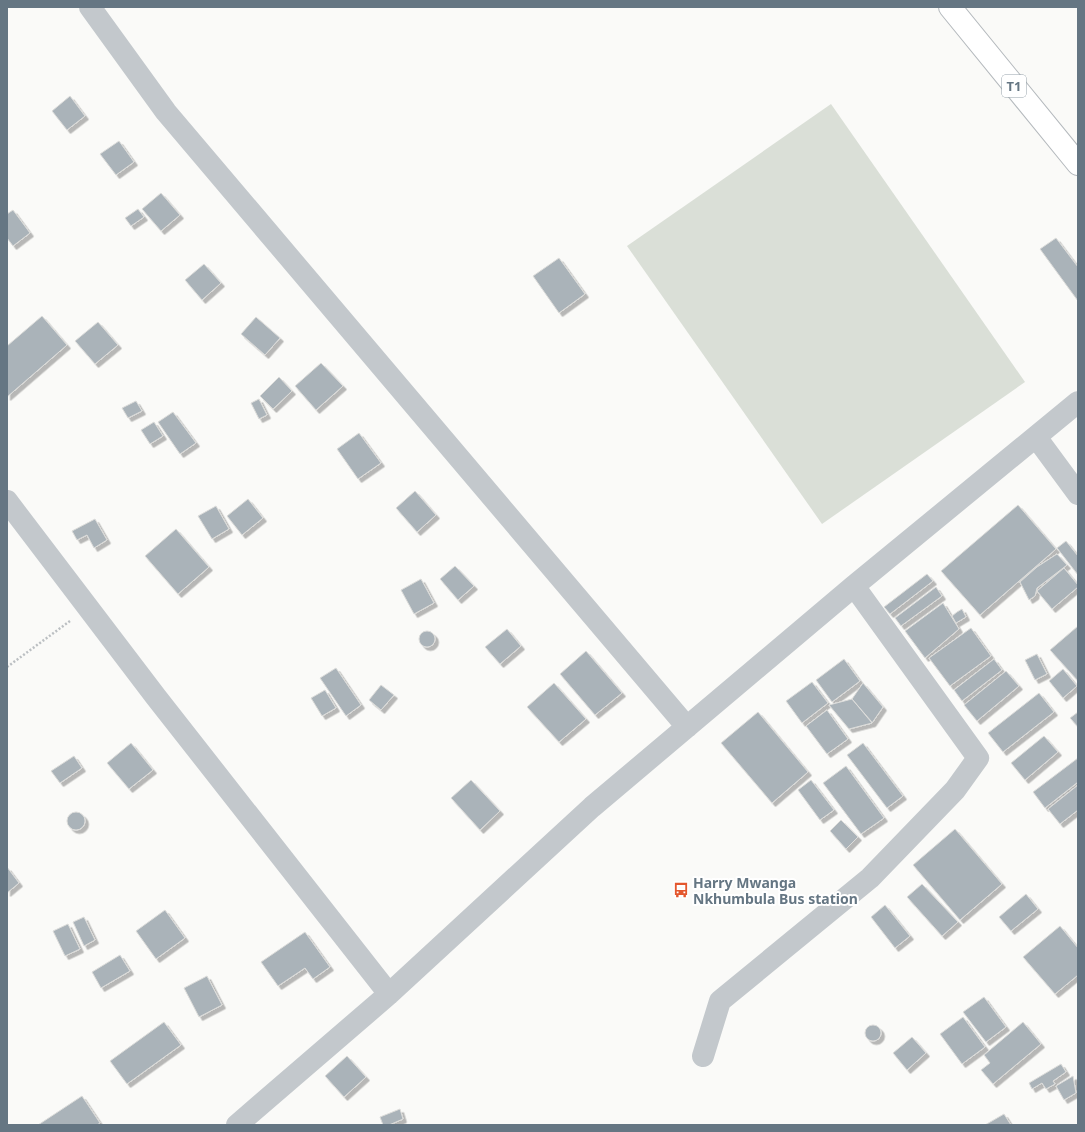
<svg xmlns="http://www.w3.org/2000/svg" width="1085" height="1132" font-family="'Noto Sans',sans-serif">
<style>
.green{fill:#dadfd7}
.building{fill:#aab3b9;stroke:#dcdcda;filter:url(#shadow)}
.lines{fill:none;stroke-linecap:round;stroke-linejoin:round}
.highway-casing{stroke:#b4b9bd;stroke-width:24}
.path{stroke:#bbbfc2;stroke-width:2.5;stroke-dasharray:2 2;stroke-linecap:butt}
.minor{stroke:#c3c8cc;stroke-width:22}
.highway{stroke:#fff;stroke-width:22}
.labels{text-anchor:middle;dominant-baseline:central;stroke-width:4;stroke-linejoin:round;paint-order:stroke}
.shield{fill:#fff;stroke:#939fa8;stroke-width:1}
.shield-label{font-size:13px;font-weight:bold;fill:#657683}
.poi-label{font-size:14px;font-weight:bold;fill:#657683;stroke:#fff;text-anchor:start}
</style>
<defs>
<filter id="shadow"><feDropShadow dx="3.5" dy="3.5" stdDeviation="0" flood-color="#0004"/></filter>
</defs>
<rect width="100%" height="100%" fill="#fafaf8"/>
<path class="green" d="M831,104L1025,382L822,524L627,246Z"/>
<path class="building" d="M70,96L85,116L67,130L52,111Z
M119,141L134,162L116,175L100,154Z
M161,193L180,215L161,231L142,209Z
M138,209L144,217L131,226L125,218Z
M13,210L30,233L13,246L7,238V214Z
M1056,238L1078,267V301L1040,249Z
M559,258L585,294L559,313L533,276Z
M204,264L221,283L202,300L185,280Z
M42,316L67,345L7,397V346Z
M256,317L280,338L265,355L241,334Z
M98,322L118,345L95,364L75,341Z
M321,363L343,386L316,410L295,386Z
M279,377L292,391L273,409L260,396Z
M259,399L267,415L259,419L251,403Z
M136,401L142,411L128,418L122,408Z
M173,412L196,443L180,454L158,422Z
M154,422L163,436L150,444L141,430Z
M359,433L381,463L358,479L337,449Z
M415,491L436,515L417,532L396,508Z
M248,499L263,518L242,535L227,516Z
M1018,505L1056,549L980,615L941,571Z
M216,506L229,529L212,539L198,516Z
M95,519L107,540L94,548L87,535L77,540L72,531Z
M176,529L209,567L178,594L145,556Z
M1066,541L1078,556V575L1057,548Z
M1057,554L1067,565L1037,588L1035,596L1029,600L1020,582L1037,567Z
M455,566L474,586L458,600L440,579Z
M1064,568L1078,585V587L1052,609L1037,591Z
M927,574L933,581L890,614L884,607Z
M421,579L434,603L414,614L401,590Z
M936,587L942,596L901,626L895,618Z
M943,603L959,629L925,658L905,631Z
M962,609L966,617L956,623L952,616L957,612Z
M1078,626V681L1050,650Z
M971,628L991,656L950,686L929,658Z
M507,629L521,646L500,664L485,647Z
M419 639a8 8 0 1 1 16 0a8 8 0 1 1-16 0Z
M586,651L622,693L595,715L560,674Z
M1037,654L1047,674L1035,680L1025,660Z
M844,659L860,681L832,702L816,680Z
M994,659L1002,670L962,701L954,690Z
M336,668L361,705L346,716L320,678Z
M1063,669L1077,686L1063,698L1049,681Z
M1006,671L1019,686L977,721L964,705Z
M812,682L828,703L802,723L786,701Z
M554,683L586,719L559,742L527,707Z
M863,683L883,707L872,723L852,699Z
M381,685L394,695L381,710L369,700Z
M325,690L336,708L322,716L311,698Z
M1039,693L1054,712L1003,752L988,733Z
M852,699L871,721L872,723L849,729L829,705Z
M827,710L848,739L827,754L806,726Z
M758,712L808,772L772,803L721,743Z
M1078,712V727L1070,718Z
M1044,736L1058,752L1025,780L1011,763Z
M131,743L153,770L129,789L107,763Z
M863,743L903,796L887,808L847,755Z
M74,756L82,768L60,783L51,771Z
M1078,758V782L1045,808L1033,792Z
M846,766L884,818L861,834L823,783Z
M471,780L500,811L480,830L451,798Z
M811,780L834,810L820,820L798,790Z
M1078,785V810L1060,824L1048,809Z
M67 821a9 9 0 1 1 18 0a9 9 0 1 1-18 0Z
M841,820L858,837L846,849L830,831Z
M955,829L1002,884L960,920L913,865Z
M7,867L19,883L7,893Z
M922,884L958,922L942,936L907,897Z
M1026,894L1038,909L1011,931L999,917Z
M885,905L910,936L895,948L871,917Z
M165,910L185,938L156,959L136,931Z
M84,917L95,940L84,946L73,922Z
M68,924L80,949L65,956L53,931Z
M1060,926L1078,948V975L1055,994L1023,957Z
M305,932L330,967L313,979L305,968L278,986L261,962Z
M120,955L130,971L101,988L92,972Z
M207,976L222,1005L199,1017L184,988Z
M984,997L1006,1027L986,1042L963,1012Z
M963,1017L985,1047L962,1064L940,1034Z
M164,1022L181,1045L127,1084L110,1061Z
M1023,1022L1041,1044L993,1084L981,1070L990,1063L984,1055Z
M865 1033a8 8 0 1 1 16 0a8 8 0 1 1-16 0Z
M912,1037L926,1053L907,1070L893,1053Z
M347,1056L366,1077L344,1097L325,1076Z
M1061,1064L1066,1072L1053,1081L1055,1084L1046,1089L1042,1083L1032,1089L1029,1083Z
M1073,1076L1076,1093L1064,1100L1056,1086Z
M82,1096L100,1123L97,1125H38Z
M400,1109L403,1119L389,1125H383L380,1117Z
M1004,1114L1011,1125H985Z"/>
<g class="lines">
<defs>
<path id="highway" d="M950,7L1078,164"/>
</defs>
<use href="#highway" class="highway-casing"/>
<path class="path" d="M7,667L70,621"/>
<path class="minor" d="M90,7L166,112L687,727
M1036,437L1078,494
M7,501L156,697L389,994
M703,1056L720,1001L870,878L955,790L978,758L854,586
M237,1125L389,994L592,807L854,586L1078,402"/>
<use href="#highway" class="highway"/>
</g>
<defs>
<symbol id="bus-bare" viewBox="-9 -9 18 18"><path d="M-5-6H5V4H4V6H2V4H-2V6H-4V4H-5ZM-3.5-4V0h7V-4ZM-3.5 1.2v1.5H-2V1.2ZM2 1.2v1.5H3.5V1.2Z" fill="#e4572e" stroke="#fff" stroke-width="2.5" paint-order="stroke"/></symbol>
</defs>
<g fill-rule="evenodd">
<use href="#bus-bare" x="670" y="879" width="22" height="22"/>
</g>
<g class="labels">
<rect class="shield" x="1002" y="75" width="24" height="22" rx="3"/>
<g class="shield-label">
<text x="1014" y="86">T1</text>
</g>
<g class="poi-label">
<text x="693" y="882">Harry Mwanga<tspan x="693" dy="16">Nkhumbula Bus station</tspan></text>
</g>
</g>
<rect width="1085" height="1132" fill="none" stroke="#657683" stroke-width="16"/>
</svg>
